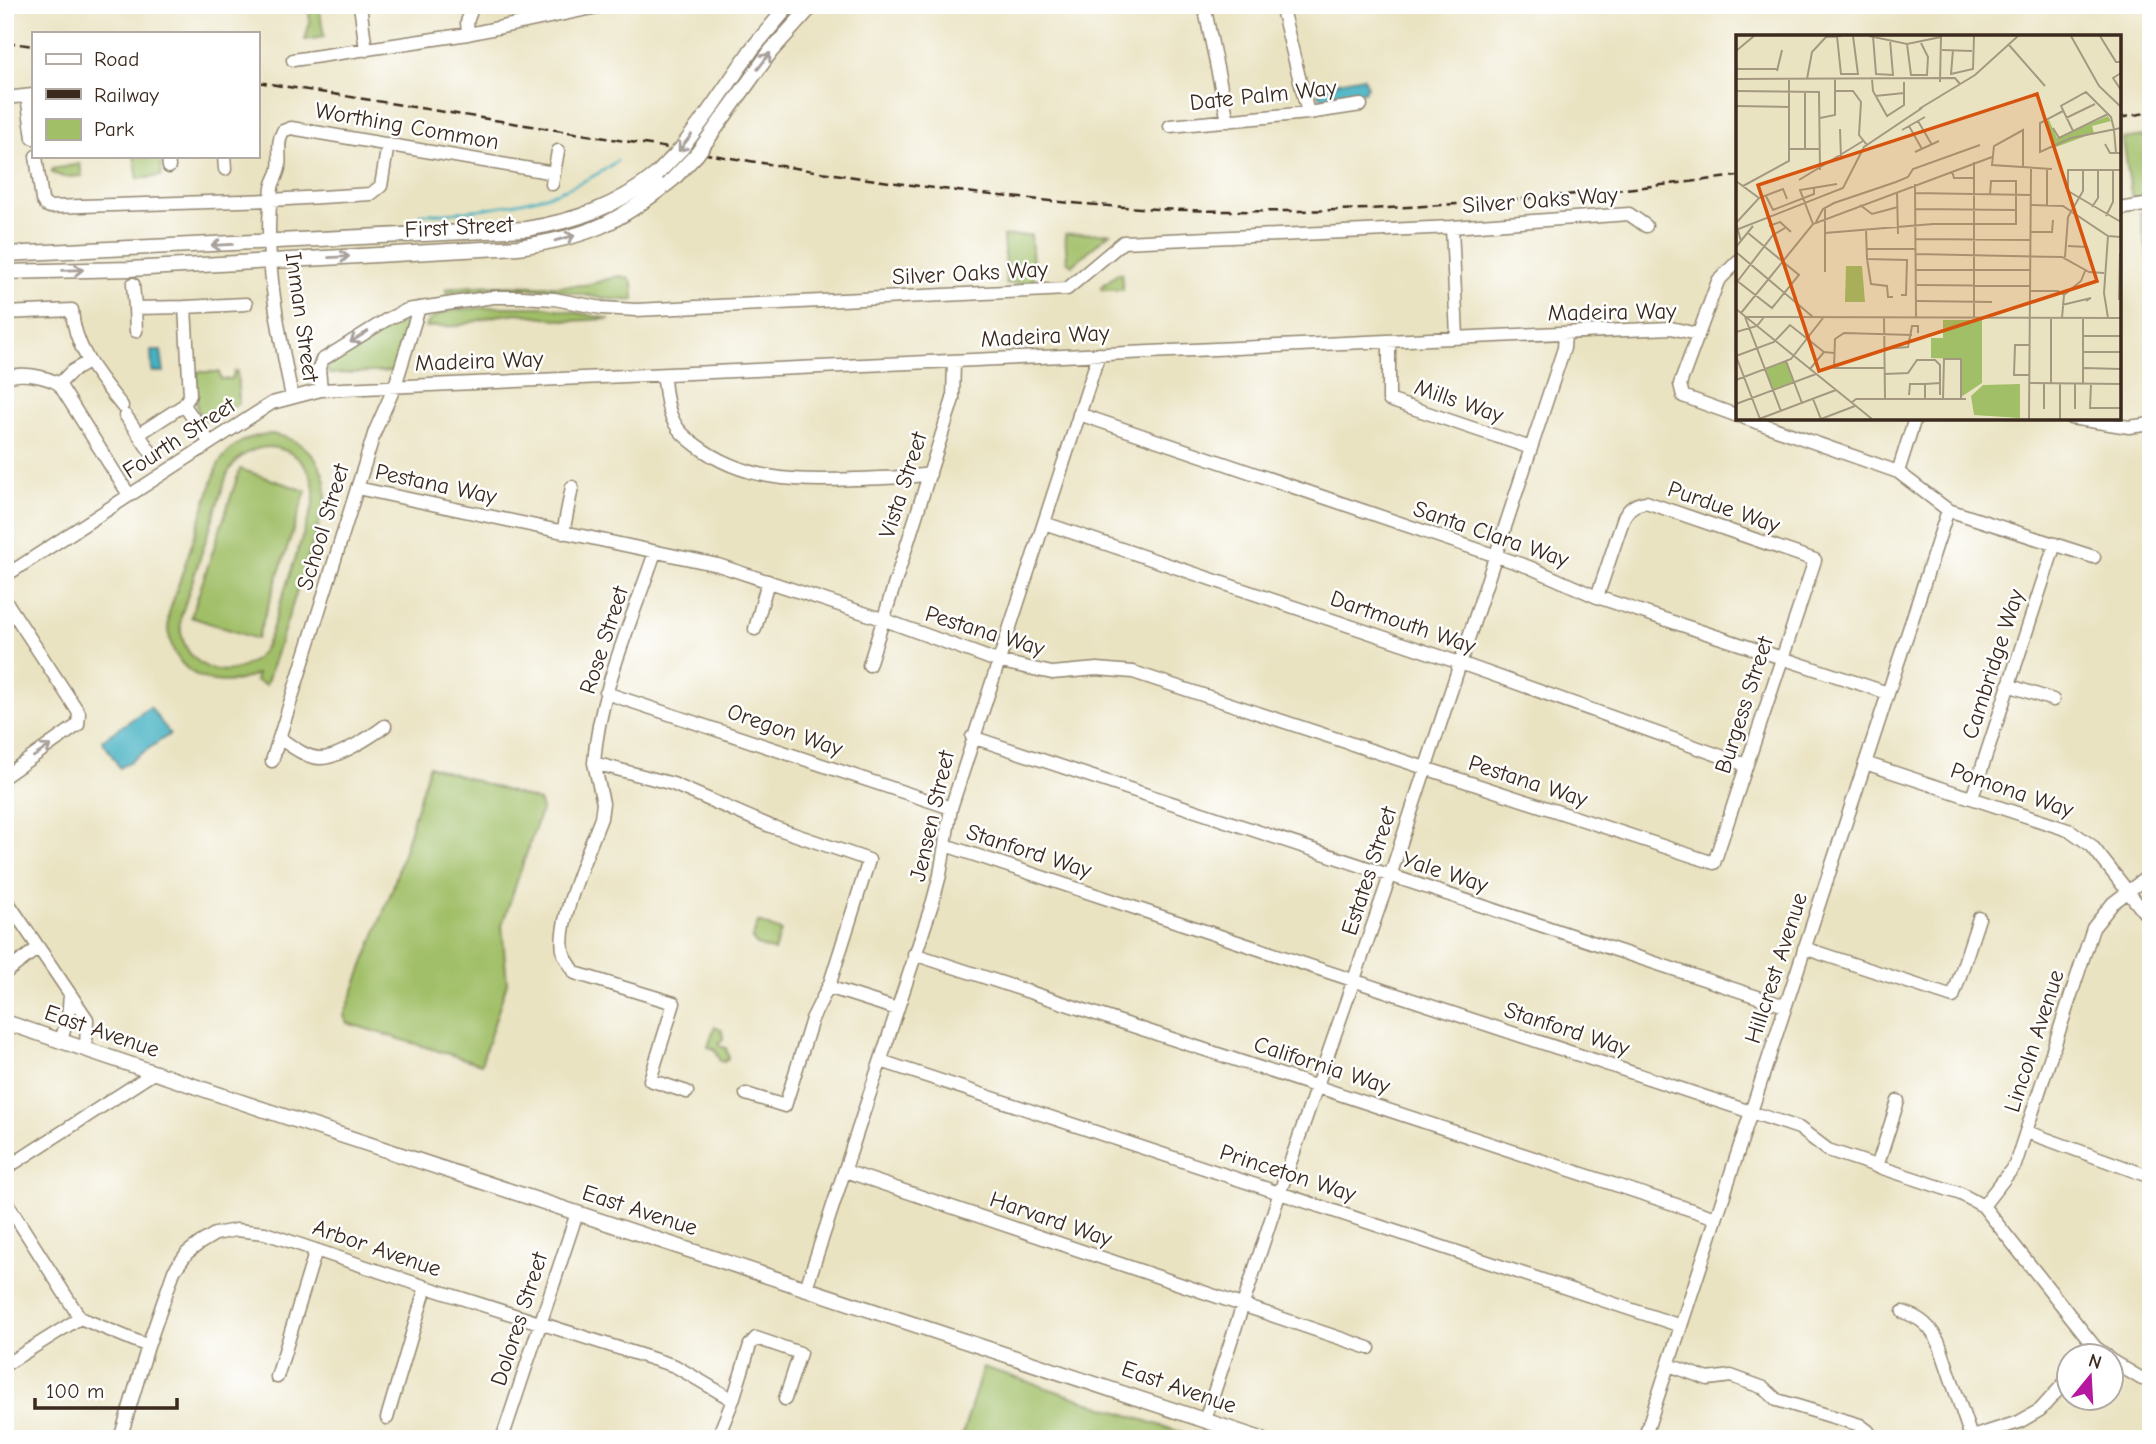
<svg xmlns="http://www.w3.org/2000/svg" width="2156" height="1444" font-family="'Comic Neue',sans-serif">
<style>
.green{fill:#a1bf67;stroke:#6e7442;stroke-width:2;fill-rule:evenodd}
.water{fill:#45b1c2;stroke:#406e70;stroke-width:2}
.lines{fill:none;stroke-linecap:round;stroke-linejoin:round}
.stream{stroke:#45b1c2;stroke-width:2.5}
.minor-casing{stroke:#928670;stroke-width:15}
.major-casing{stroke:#928670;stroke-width:17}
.minor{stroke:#fff;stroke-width:12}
.major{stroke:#fff;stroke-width:14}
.rail{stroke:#3b2a1e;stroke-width:2.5;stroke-dasharray:10 5;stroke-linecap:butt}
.major-bridge-casing{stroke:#928670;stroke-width:17;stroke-linecap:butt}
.major-bridge{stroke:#fff;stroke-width:14}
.oneway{stroke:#a79f9a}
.labels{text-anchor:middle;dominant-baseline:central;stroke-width:5;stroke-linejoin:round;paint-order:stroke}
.street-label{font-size:23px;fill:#3b2a1e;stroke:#fff}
.inset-road{fill:none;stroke:#a49980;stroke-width:2}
.view{fill:#d7540e;fill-opacity:0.15;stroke:#d7540e;stroke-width:3.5}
.inset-edge{fill:none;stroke:#3b2a1e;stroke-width:3.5}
</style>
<rect width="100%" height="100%" fill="#fff"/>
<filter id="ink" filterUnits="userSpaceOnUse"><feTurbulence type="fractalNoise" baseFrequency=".0143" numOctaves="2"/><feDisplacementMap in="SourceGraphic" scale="14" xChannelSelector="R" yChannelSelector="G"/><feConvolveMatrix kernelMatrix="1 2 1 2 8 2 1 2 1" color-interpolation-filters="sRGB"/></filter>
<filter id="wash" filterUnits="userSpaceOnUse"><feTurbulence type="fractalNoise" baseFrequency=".00686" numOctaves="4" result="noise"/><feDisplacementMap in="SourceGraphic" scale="28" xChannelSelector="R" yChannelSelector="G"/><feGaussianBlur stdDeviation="1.57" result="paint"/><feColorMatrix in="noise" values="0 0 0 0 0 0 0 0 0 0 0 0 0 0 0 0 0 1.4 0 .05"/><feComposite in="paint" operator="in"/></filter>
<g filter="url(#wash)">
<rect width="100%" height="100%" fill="#eae3c2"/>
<path class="green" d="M308,5H319L324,37L305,40L310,22Z
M2151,135V196L2132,199L2123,139Z
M134,156H160L162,176L138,179Z
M80,164L82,176L64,177L52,173V169Z
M2151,211V273L2140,213Z
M1110,233L1072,265L1067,261L1065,234Z
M1031,235L1034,282L1006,284L1003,236Z
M1118,273H1121L1123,290H1102L1101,287Z
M620,276L629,278L633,284L634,300C606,302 579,292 551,290C516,287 481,289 446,294V289C491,281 537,289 583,285C595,284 608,278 620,276Z
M493,307H546L610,319L569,321L518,313L495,316L457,326L425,327C436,306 471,310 493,307Z
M396,321L403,323L407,330L394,371L329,374L326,366L390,323Z
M237,371L239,403L212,420L209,417L204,421L197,409L196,375L197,372H219L221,379H232L234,372Z
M271,434C309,439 333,470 324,509L266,685L255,681L257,674C208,697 162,667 169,613L218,465C230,445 247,436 271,434ZM267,447C298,448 319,473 313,505C302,539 290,573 279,607C274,621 271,640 262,652C247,671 220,677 200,663C184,652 179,634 181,616L227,475C235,458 248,449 267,447Z
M240,469L306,491L257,639L191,617Z
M429,766L539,801L542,808L502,925L507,983L481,1064L347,1023L344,1016L393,887Z
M758,922L781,931L774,951L757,945L752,939Z
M715,1026L722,1030L723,1039L718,1043L720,1046L726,1048L729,1058L724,1062L720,1061L715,1049L708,1047Z
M983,1367L1201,1439H961Z"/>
<path class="water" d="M1363,77L1367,86L1364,92L1324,98L1319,96L1318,92C1328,82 1349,80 1363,77Z
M151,351H161L164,372H152Z
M150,707L170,734L120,768L102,740Z"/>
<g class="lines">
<path class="stream" d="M421,214C441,215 461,211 481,209C531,202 575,192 617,161"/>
</g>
</g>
<g filter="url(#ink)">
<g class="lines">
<defs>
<path id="minor" d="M360,5L366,50
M1204,5L1228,121
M1281,5L1308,113
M468,34L467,22L473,5
M293,60L468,34L607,5
M27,96L33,138
M5,98L33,95
M1170,126L1308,113L1361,105
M36,156L42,200L45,205L50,207L271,200L371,194L381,186L388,144
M168,156L169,167
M224,156L225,169
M552,184L558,151
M2119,209L2151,204
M1452,227L1457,337
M1738,261L1718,281L1680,384L1683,396L1738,416
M133,284L135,308
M185,307L246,304
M5,313L72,310C74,348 99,377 122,406
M136,331L135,308L185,307L190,395L184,405
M1389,341V400L1531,448
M663,375C666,391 666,408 674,422C679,432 687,438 696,445C743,481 799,482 855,479C880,478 905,478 930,474
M5,378C20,371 45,376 59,384
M59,384L129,495
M59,384L71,372L88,362
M321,390L319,368L322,360L386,320L407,310L493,297H522L554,299L602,308L636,310L1067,289L1123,242L1452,227L1629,214L1646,226
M292,397C279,332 262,254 272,188C273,181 278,175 279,168C281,155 276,143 283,131L291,128L554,173
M1079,414L1529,567L1597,597L1888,693
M126,416L152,454
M1745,418L1898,472L1948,510L2094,557
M2071,418L2129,427L2151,424
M139,434L184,405L210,443
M1898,472L1915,418
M357,488L718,565L882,619L997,661L1052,673L1097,669L1133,672L1714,863L1815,560L1646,502C1635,504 1630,507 1624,517L1597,597
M1044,523L1460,663L1746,765
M563,533L572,487
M655,552C632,621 599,691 594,763L673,784L770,826L869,860L830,983L812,1019L785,1106L746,1094
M5,576L272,403L321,390L1671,328L1697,334
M5,600L79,713L78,725L5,776
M755,629L768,581
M869,665L953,399L954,362
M2008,685L2053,700
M606,693L951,808
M972,737L1785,1006
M279,738C290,745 306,758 320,758C336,759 372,736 385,726
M272,761L375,431L395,386L419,308
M594,763L603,803L601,818C590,848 554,926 564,954C566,960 572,967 575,973L674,1003L650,1080L687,1092
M1865,763L2071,831L2092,846L2151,921
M1972,798L2055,544
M945,845L1799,1128L1828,1150L1961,1194L1983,1206L2095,1347L2107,1356
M5,898L87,1019L86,1048
M1804,948L1953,997L1979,918
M914,954L1716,1218
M5,973L38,948
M828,987L897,1009
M61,1040L68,1018L70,995
M881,1061L1681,1326
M2027,1132L2151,1177
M1877,1167L1898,1101
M5,1169L155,1072
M845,1171L1369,1348
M5,1200L80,1318L148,1346
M1983,1206L2015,1165L2093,928L2113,903L2151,874
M806,1288L933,901L940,875L951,808L1099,354
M1903,1312C1921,1318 1930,1326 1939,1343L1971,1437
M2110,1360L2142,1379L2151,1381
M5,1365L80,1318
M1669,1365L1708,1379L1731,1376L1764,1388L1777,1400L1860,1425L1868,1431L1873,1439
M277,1377L316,1250
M387,1418L426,1287
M1205,1420L1280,1192L1390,876L1564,348L1565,333
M120,1439L148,1346L174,1271L187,1253L200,1243L215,1234L236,1230L265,1233L426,1287L675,1366L733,1400
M502,1439L577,1213
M717,1439L733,1400L750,1345L756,1338L800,1353L785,1399
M1644,1439L1948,510
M1966,1439L2019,1422L2040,1410L2068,1379"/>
<path id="major" d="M710,110L752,49L789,5
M725,115L771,51L807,11L815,5
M5,254L526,229C576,221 618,206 657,174
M5,272L130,269L518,247C589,237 618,223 673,179
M5,1022L265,1110L1261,1439"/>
</defs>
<use href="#minor" class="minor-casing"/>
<use href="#major" class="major-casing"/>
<use href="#minor" class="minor"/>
<use href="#major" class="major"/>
<path class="rail" d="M5,42L33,46
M257,82C403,105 548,129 694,152C842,176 990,199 1140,208C1336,219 1542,200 1738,176
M2119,118L2151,112"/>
<defs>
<path id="major-bridge" d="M657,174L681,149L710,110
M673,179L697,154L725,115"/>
</defs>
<use href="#major-bridge" class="major-bridge-casing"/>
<use href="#major-bridge" class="major-bridge"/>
</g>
<defs><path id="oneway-shaft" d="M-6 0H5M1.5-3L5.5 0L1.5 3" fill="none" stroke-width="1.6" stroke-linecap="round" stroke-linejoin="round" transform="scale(1.75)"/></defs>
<g class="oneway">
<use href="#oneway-shaft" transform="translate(764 61) rotate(-53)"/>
<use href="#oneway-shaft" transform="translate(685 143) rotate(128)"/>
<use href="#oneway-shaft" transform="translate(565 238) rotate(-16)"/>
<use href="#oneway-shaft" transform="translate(222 245) rotate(177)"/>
<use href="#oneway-shaft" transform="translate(339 257) rotate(-3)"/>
<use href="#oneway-shaft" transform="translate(73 270) rotate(-2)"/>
<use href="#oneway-shaft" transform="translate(359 337) rotate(148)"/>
<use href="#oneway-shaft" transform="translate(42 751) rotate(-34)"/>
</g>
</g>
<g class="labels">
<g class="street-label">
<text transform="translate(1263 95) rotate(-6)">Date Palm Way</text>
<text transform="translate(407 126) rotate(10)">Worthing Common</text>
<text transform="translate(1540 200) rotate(-4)">Silver Oaks Way</text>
<text transform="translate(459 227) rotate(-3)">First Street</text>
<text transform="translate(970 273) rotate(-3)">Silver Oaks Way</text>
<text transform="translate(1612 312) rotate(-1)">Madeira Way</text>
<text transform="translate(302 317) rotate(82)">Inman Street</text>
<text transform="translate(1045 336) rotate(-3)">Madeira Way</text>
<text transform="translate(479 361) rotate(-2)">Madeira Way</text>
<text transform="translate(1459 401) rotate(19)">Mills Way</text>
<text transform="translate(179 438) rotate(-33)">Fourth Street</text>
<text transform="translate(436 484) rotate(12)">Pestana Way</text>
<text transform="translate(903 485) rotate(-72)">Vista Street</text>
<text transform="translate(1724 507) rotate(19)">Purdue Way</text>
<text transform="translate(323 527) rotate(-73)">School Street</text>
<text transform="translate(1491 534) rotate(19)">Santa Clara Way</text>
<text transform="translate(1403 622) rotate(19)">Dartmouth Way</text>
<text transform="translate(985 631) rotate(17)">Pestana Way</text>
<text transform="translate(604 640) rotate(-72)">Rose Street</text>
<text transform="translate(1993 664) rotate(-72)">Cambridge Way</text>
<text transform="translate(1744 705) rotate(-72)">Burgess Street</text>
<text transform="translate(785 730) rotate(19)">Oregon Way</text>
<text transform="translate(1528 781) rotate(18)">Pestana Way</text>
<text transform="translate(2012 790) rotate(19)">Pomona Way</text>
<text transform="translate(932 816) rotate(-77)">Jensen Street</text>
<text transform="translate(1029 851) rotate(18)">Stanford Way</text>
<text transform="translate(1369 871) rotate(-72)">Estates Street</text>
<text transform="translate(1445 872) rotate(18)">Yale Way</text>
<text transform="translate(1776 968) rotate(-72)">Hillcrest Avenue</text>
<text transform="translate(1567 1029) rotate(18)">Stanford Way</text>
<text transform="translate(102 1031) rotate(19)">East Avenue</text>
<text transform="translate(2034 1041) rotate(-72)">Lincoln Avenue</text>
<text transform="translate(1322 1065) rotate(18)">California Way</text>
<text transform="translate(1288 1173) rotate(18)">Princeton Way</text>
<text transform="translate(640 1210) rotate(18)">East Avenue</text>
<text transform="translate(1051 1219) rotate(19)">Harvard Way</text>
<text transform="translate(377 1248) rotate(19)">Arbor Avenue</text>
<text transform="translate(519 1319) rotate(-72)">Dolores Street</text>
<text transform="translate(1179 1387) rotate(19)">East Avenue</text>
</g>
</g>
<g transform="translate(1736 35)">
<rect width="385" height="385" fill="#eae3c2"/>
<path d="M372,81L375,86L356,91L358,98L320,112L308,88L313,85L321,103ZM110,231H126L129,267H109ZM207,285H246V348L225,362L226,324L195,323V303H207ZM50,326L58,347L37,355L29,334ZM284,349V383L238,380L235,361L247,350Z" fill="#a1bf67"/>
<path class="inset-road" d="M101,1L105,39H122L117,1M133,1L171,9L205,2M137,1L140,39L157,40L154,5M335,1L363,51L385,72M364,1L380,27H385M171,9L175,40H191L192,22L185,8M273,10L309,51M206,15L236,16M217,15L215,39L237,34L238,1M0,16L18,1M0,34H41M41,36L46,15M385,38L377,43L385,55M0,44L219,43L224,49M71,44L76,17L90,2L106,1M136,44L137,56L151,81L168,70V47M204,47L205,1M0,56L83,57L84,135M99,56H117L125,67L123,100L131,110M139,61L168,58M0,71L53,72M183,74L239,40L282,1M327,76L304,88V117L335,103L385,93M84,83L99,80V43M330,83L359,69M182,86L196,110M173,91L186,114M317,93L323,103L372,79M104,94L105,123M166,95L189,82M378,95L380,118M337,96L325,71L350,57L375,82L378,94M369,109L374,118H385M53,114H84M69,114V56M179,117L203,106M287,131V95L258,111L256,130L316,134M385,135H332V156L385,187M216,136L218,143H239M63,145L127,106M0,146L23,163M179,149L180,282M7,151L53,126V45M161,157L162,199M179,158L295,160M30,161L37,175L78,159V152M124,170L136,179L162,172M295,170L327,171L372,201L385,202M311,170V134M89,172V237M356,172L362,163V135M179,174L280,175M370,181L377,167V135M80,187L87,174L98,168L160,147L172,142L177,134L244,110M77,189L64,155L101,149M33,191L44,187L55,197M130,194L131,224L171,225L170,260H165M0,195L107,153L128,112L186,73M295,197H316L317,185M89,198L197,189H280V146H255L254,160M372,201L368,258L372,283M179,204L295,205M5,206L0,188L23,163L47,154L51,164M332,211L351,212L353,218M0,212L17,191M130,214H179M0,217L77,282M180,219L326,222L353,237L368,238M329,222L332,182L347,156V135M131,224L135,249L151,251L152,262H157M180,235H295M0,245L36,273L63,240L12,198M1,247L37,200L49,193M181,250L295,251M295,256H322L328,260M383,265L384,218M181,266L256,267M326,270L355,263L350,266M0,274L136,384M5,278L77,189L256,122M9,282L45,376M9,282L385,283M148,282L149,363M238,283V127M315,283V349M326,283L328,260L345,246L349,236M0,297L21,291L28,282M348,301H385M147,314L172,312L176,291H182V298M348,317H385M0,321L38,307L54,290L88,317L98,318M0,321L24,384M50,326L66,368M149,333H98L99,304L108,298L176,300M348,333L385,334M74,334L88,317M149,339L172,338L181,325H199L204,330V348M293,340H278L279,310H293M0,345L55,324L87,283M293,348L385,349M308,348V374M324,349V384M347,349V283M355,349L354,373H385M173,360L174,349H189M77,364L85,384L119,371M189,364V349L204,348V360M207,364L208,324H225V364M115,368L120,364H230M0,369L80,339M339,374V349M23,384L100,355M293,384L295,134"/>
<path class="view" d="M301,59L361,246L83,336L22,150Z"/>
<rect width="385" height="385" class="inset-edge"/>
</g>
<rect width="2156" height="1444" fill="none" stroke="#fff" stroke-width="28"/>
<rect x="32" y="32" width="228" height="126" fill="#ffffff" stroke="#b1aaa5" stroke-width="2"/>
<rect x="46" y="54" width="35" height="10" fill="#ffffff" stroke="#b1aaa5" stroke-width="2"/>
<text x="94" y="66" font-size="21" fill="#3b2a1e">Road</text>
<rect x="46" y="89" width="35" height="10" fill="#3b2a1e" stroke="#b1aaa5" stroke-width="2"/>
<text x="94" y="102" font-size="21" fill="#3b2a1e">Railway</text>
<rect x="46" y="119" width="35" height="21" fill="#a1bf67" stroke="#b1aaa5" stroke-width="2"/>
<text x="94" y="136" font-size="21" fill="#3b2a1e">Park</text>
<g transform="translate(2090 1377) rotate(18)"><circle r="33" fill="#ffffff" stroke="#b1aaa5" stroke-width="2"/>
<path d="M0-5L12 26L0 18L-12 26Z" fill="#b5179e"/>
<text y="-10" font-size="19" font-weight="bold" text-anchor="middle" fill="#3b2a1e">N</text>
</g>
<path d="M35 1398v10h142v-10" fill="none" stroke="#3b2a1e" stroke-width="3.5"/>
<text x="46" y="1398" font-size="21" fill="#3b2a1e" stroke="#ffffff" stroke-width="5" paint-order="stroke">100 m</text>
</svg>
